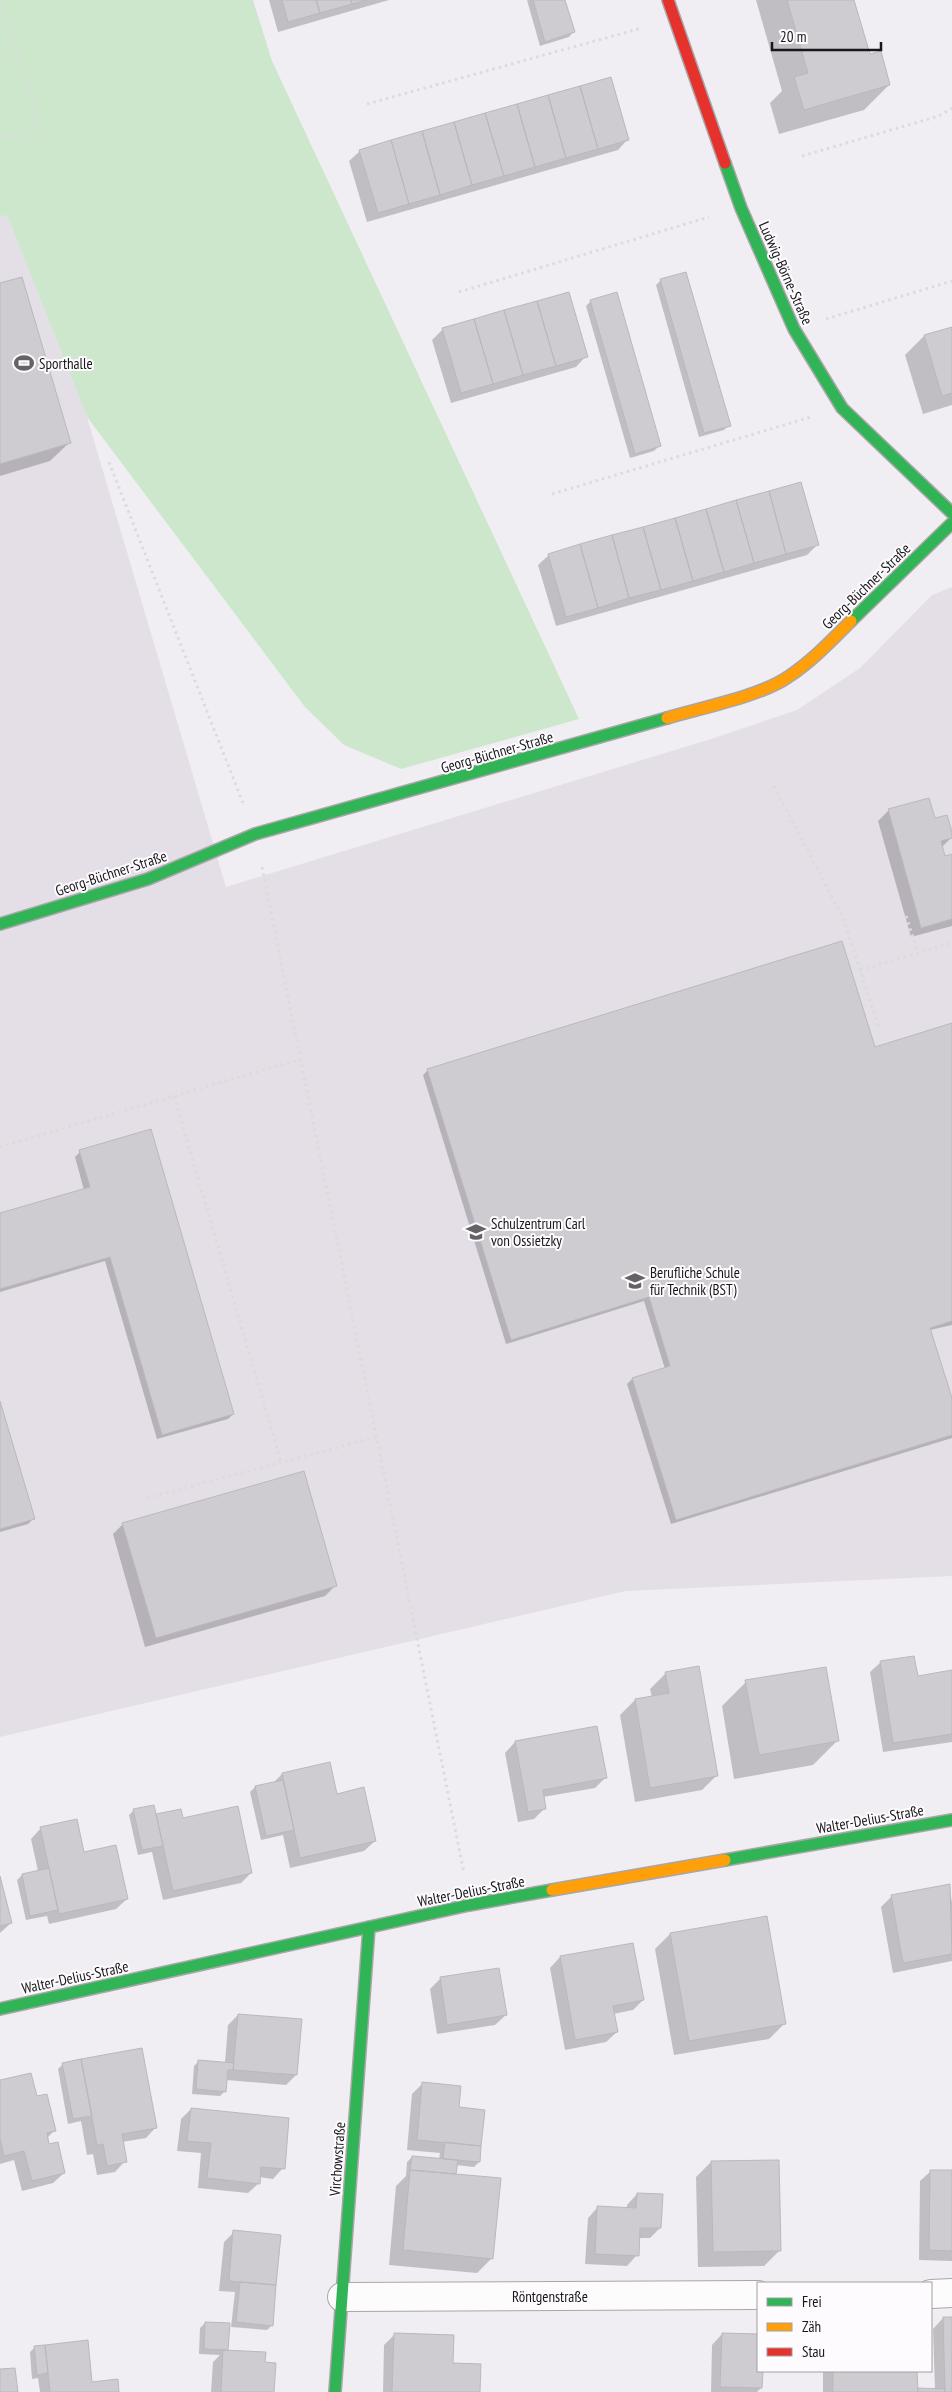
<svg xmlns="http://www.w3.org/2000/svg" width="952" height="2392" font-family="'PT Sans Narrow',sans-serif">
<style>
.built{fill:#e4dee7}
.green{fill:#cce7cb}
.shadow{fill:#0003;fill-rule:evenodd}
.building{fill:#ceccd0;stroke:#b9b8bb}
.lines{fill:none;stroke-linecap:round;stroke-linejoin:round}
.street-casing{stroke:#a8a6a9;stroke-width:30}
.fast-casing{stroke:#a8a6a9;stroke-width:14}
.slow-casing{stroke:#a8a6a9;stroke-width:14}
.jam-casing{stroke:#a8a6a9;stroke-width:14}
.path{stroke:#dcdbdc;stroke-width:3;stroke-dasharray:2.5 4;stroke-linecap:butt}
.street{stroke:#fdfcfd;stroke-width:28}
.fast{stroke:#30b455;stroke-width:11}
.slow{stroke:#ff9f0a;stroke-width:11}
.jam{stroke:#e5322d;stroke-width:11}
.labels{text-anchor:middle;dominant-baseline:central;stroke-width:4;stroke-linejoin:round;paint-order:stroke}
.street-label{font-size:15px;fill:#181719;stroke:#fdfbfe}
.poi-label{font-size:15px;fill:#181719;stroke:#fdfbfe;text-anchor:start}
</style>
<rect width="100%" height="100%" fill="#f1eef3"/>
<path class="built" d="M7,215L87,417L226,887L711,739L797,710L860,668L932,595L952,587V1576L626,1591L0,1737V217Z"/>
<path class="green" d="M0,0H253L272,61L579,719L401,769L344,745L305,707L87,417L7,215L0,217Z"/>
<path class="shadow" d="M269,0H389L278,32Z
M527,0H564L573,32L569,37L540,46Z
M756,0H853L869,56L889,85L864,110L779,134L770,103L782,91Z
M628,139L618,150L367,222L349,161L360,151Z
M661,280L729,425L724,430L699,437L656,285Z
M0,285L69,443L50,461L0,476Z
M591,301L659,446L654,451L630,458L586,306Z
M952,328V405L923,414L905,355L924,336Z
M443,329L586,356L576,367L451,403L432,340Z
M817,545L807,555L556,626L538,565L549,555Z
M889,810L934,820L952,837L942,847L944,857L952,855V926L911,937L878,821Z
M952,1025V1325L930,1330L952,1402V1438L671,1524L627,1384L632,1379L665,1369L644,1301L506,1344L423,1075L428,1070L874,1049Z
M80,1152L233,1414L228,1419L157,1439L105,1261L0,1292V1215L84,1190L75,1157Z
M0,1405L33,1519L28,1524L0,1532Z
M123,1524L335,1586L325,1596L145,1647L113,1534Z
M881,1662L917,1677L952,1672V1742L883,1752L870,1672Z
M665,1674L717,1775L702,1790L635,1802L620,1715L635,1700L652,1697L650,1689Z
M746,1682L837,1741L813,1765L734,1779L722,1706Z
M596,1728L605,1778L595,1788L543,1797L545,1808L534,1819L518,1822L505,1753L515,1742Z
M329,1764L336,1795L375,1841L364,1851L290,1868L283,1835L261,1840L250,1792L255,1787L273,1783L282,1774Z
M134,1810L156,1817L182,1819L251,1873L241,1883L163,1900L152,1852L138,1855L129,1815ZM157,1821H159L162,1837H160Z
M41,1828L83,1854L127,1899L116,1909L49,1924L47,1916L26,1920L17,1880L22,1875L38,1871L31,1839Z
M0,1881L11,1923L0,1933Z
M949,1886L952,1902V1961L893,1973L881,1907L892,1896Z
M670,1934L784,2024L769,2039L674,2055L655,1949Z
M560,1957L643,2000L633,2010L613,2014L617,2032L606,2042L565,2050L550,1968Z
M441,1978L506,2015L495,2025L437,2034L430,1989Z
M238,2015L296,2075L286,2085L226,2080L225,2091L220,2096L192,2094L194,2066L199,2061L225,2063L228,2025Z
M63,2064L156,2127L146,2138L122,2142L125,2161L115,2172L97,2175L93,2154L87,2155L81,2121L68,2124L58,2069Z
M0,2082L36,2098L55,2130L47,2138L48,2146L64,2173L53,2183L22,2191L14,2160L0,2164Z
M423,2083L457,2108L479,2162L474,2167L456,2165L454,2175L492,2258L477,2273L389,2265L396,2186L406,2176L407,2162L412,2157L439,2160L440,2153L407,2150L412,2094Z
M191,2109L283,2168L273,2179L259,2177V2183L248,2193L198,2188L201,2153L177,2151L181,2119Z
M711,2162L779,2251L764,2266L698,2267L696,2177Z
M931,2171H952V2261L919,2260L920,2181Z
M637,2194L660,2228L650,2238H638L637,2255L627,2266L585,2264L588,2218L598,2207L627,2209V2205Z
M234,2232L280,2236L272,2325L267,2330L231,2327L235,2292L219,2291L224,2242Z
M943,2318H952V2392H823V2371H916V2392L918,2389L935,2390L933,2329Z
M205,2323L227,2350L225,2351L263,2363L273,2392H211L213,2362L220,2355L199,2354L200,2328Z
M722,2334L758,2335V2371H761V2388L757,2392H711L712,2345Z
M394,2335L451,2364L479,2392H383L384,2345Z
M35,2347L91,2383L118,2392H40L38,2378L32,2379L30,2352Z"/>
<path class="building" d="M282,0H316L320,13L288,22Z
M316,0H351L352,4L320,13Z
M351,0H367L352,4Z
M533,0H565L575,32L545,42Z
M787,0H854L870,54L881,51L890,85L804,110L794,77L808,73Z
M611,77L629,140L598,149L580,86Z
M580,86L598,149L566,158L548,95Z
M548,95L566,158L535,167L517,104Z
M517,104L535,167L504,176L485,113Z
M485,113L504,176L472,185L454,122Z
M454,122L472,185L440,195L422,131Z
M422,131L440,195L409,204L391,140Z
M391,140L409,204L378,213L359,150Z
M686,272L731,426L704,433L660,279Z
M22,277L71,443L0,464V283Z
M569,292L588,357L556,366L537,301Z
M617,292L661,446L635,454L590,300Z
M537,301L556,366L523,375L504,310Z
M504,310L523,375L493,384L474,319Z
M474,319L493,384L461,393L442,328Z
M952,327V393L942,396L924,335Z
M801,482L819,545L786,554L769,491Z
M769,491L786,554L754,563L736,500Z
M736,500L754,563L724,572L706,509Z
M706,509L724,572L693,581L675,518Z
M675,518L693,581L661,590L643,527Z
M643,527L661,590L629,598L612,535Z
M612,535L629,598L598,608L580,544Z
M580,544L598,608L566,617L548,554Z
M929,798L935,818L947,815L952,832V838L941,841L945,856L952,854V919L921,928L888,809Z
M842,941L875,1047L952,1023V1321L930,1328L952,1398V1435L676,1520L632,1378L670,1366L649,1297L511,1340L427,1069Z
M151,1129L234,1414L162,1435L110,1257L0,1289V1213L90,1187L79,1150Z
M0,1401L35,1519L0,1529Z
M304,1471L337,1586L156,1638L122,1523Z
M914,1656L918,1676L952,1670V1734L893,1743L880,1661Z
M699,1666L718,1776L650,1788L635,1699L669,1693L665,1672Z
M826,1667L839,1741L759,1755L745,1680Z
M597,1726L607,1778L543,1790L546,1809L528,1812L515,1741Z
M330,1762L337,1794L364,1787L376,1841L300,1858L282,1773Z
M283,1780L294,1830L266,1836L255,1786Z
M154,1805L163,1846L142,1850L133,1809Z
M238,1806L252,1873L173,1891L156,1814L181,1809L183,1818Z
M77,1819L84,1852L116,1845L128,1899L59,1914L40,1827Z
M49,1868L58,1910L30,1916L22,1874Z
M0,1876L12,1923L0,1926Z
M950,1884L952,1954L903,1963L891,1895Z
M767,1916L786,2024L689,2041L670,1933Z
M633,1943L644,2000L613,2006L618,2032L575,2040L560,1956Z
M499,1968L507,2015L447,2025L440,1977Z
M238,2014L302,2019L297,2075L233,2070Z
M142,2048L157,2128L122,2134L127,2162L107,2166L103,2144L97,2145L81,2059Z
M81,2059L92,2116L73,2119L62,2063Z
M198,2060L234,2063L233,2070H228L226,2092L196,2089Z
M31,2073L37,2096L47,2094L56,2131L47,2133L49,2144L58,2142L65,2173L32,2181L24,2151L4,2156L0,2138V2080Z
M422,2082L461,2086L459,2107L485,2110L481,2146L417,2140Z
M191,2108L289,2118L285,2169L261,2167L260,2184L207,2178L211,2143L187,2141Z
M445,2142L481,2146L480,2162L443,2159Z
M412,2156L458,2160L456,2174L410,2170Z
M779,2160L781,2251L713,2252L711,2161Z
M410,2170L501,2178L493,2259L403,2250Z
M930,2170H952V2251L929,2250Z
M637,2193L663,2194L661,2228H640L639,2256L595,2254L597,2206L636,2208Z
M233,2230L281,2235L276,2285L229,2281Z
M240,2282L276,2285L273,2326L236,2322Z
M943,2317H952V2392H945Z
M205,2322L230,2323L228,2350L204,2349Z
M394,2333L454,2335L453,2363L481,2364L480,2392H392Z
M722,2333L758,2334V2371H763L762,2388L720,2387Z
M88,2340L92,2382L118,2379L119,2392H50L45,2345Z
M45,2345L48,2373L37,2375L34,2346Z
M223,2350L266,2352L265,2362L276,2363L274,2392H221Z
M15,2368L18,2392H0V2369Z
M833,2371H917L918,2392H833Z
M918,2388L945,2389V2392H918Z"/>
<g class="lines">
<defs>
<path id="street" d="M931,2294L952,2293
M342,2297L758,2295"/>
<path id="fast" d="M725,163L741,208L794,329L842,408L952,513
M851,621L952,523
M0,924L148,879L255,834L667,718
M725,1860L952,1820
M0,2009L469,1905L552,1890
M335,2392L369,1927"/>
<path id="slow" d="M667,718C700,708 761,696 788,677C811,662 831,641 851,621
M552,1890L725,1860"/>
<path id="jam" d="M668,0L725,163"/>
</defs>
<use href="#street" class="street-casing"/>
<use href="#fast" class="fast-casing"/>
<use href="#slow" class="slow-casing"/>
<use href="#jam" class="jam-casing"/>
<path class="path" d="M0,6L38,120L33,132L0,137
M367,104L642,28
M802,156L939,116L952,108
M459,292L709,217
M826,319L952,281
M109,462L243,803
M552,494L811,417
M774,786L844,920L879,1029
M262,867L464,1873
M906,916L918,953
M860,970L952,943
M174,1096L281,1462
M0,1147L301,1059
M147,1498L377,1437"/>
<use href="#street" class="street"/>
<use href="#fast" class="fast"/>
<use href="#slow" class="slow"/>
<use href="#jam" class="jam"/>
</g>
<defs>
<symbol id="stadium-bare" viewBox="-9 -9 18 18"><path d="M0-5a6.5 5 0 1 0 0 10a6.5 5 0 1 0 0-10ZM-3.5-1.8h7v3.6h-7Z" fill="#646265" stroke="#fdfbfe" stroke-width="2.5" paint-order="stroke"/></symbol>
<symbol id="school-bare" viewBox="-9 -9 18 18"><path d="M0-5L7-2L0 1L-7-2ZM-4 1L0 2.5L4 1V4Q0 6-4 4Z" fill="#646265" stroke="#fdfbfe" stroke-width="2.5" paint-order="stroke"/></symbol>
</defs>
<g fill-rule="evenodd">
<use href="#stadium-bare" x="10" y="349" width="28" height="28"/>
<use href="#school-bare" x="462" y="1218" width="28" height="28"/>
<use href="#school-bare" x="621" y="1267" width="28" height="28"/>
</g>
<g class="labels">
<g class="street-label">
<text transform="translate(786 273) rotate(66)">Ludwig-Börne-Straße</text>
<text transform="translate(866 586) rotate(-44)">Georg-Büchner-Straße</text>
<text transform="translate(497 752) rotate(-16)">Georg-Büchner-Straße</text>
<text transform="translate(111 873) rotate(-18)">Georg-Büchner-Straße</text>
<text transform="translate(870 1819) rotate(-10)">Walter-Delius-Straße</text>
<text transform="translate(471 1891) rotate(-11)">Walter-Delius-Straße</text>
<text transform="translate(75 1977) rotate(-12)">Walter-Delius-Straße</text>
<text transform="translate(337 2159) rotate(-86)">Virchowstraße</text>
<text x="550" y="2296">Röntgenstraße</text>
</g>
<g class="poi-label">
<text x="39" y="363">Sporthalle</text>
<text x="491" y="1223">Schulzentrum Carl<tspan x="491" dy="17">von Ossietzky</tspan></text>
<text x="650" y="1272">Berufliche Schule<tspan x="650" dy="17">für Technik (BST)</tspan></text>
</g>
</g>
<rect x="757" y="2282" width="175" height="90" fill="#fdfbfe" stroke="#a1a0a2"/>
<rect x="767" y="2298" width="25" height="8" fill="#30b455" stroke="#a1a0a2"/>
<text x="802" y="2307" font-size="15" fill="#181719">Frei</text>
<rect x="767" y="2323" width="25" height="8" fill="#ff9f0a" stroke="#a1a0a2"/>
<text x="802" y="2332" font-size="15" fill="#181719">Zäh</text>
<rect x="767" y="2348" width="25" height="8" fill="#e5322d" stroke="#a1a0a2"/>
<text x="802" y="2357" font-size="15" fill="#181719">Stau</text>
<path d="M772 42v8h109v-8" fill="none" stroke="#181719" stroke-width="2.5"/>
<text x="780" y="42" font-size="15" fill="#181719" stroke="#fdfbfe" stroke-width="4" paint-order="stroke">20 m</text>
</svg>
